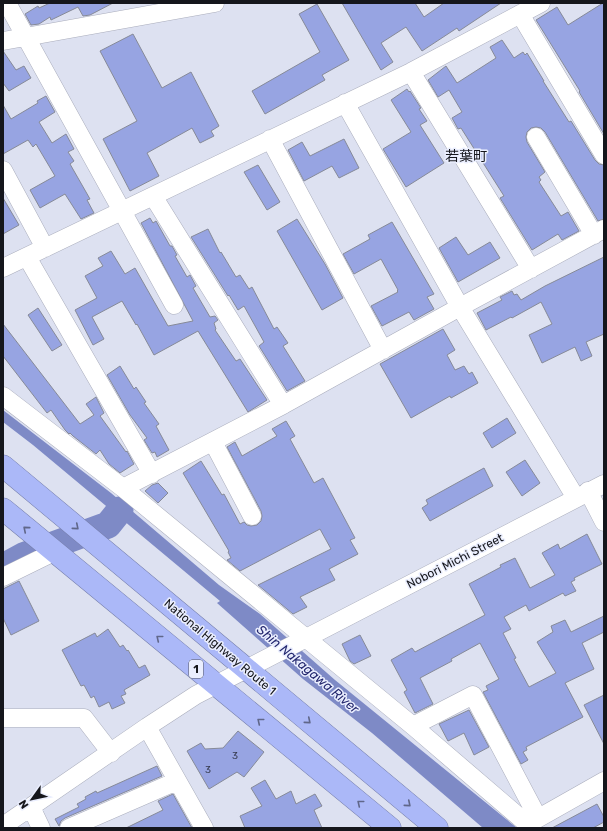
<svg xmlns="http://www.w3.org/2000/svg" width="607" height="831" font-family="Rubik,'Noto Sans JP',sans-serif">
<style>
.water{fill:#7e8ac6}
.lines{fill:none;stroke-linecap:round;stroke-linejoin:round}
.river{stroke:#7e8ac6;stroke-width:27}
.building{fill:#97a4e2;stroke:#868a98}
.minor-casing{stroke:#aaadbc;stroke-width:19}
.highway-casing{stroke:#767fab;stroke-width:23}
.minor{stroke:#fff;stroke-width:18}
.highway{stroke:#abb8f8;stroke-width:22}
.oneway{stroke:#60678a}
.labels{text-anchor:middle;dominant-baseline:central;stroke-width:3;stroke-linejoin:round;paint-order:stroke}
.number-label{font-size:10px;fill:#363a4e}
.shield{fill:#eaeefe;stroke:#555760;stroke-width:1}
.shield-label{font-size:11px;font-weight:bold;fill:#15161c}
.street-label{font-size:12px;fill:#15161c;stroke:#eaeefe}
.water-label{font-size:13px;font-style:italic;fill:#23276e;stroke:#eaeefe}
.quarter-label{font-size:14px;fill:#15161c;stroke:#eaeefe}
</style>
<rect width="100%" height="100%" fill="#dde1f1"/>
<path class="water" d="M3,410L111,493L219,585L260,614L335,680L517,828H483L372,733L303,679L217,603L220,601L33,445L3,422Z"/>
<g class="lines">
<path class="river" d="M3,567L23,556L108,525L120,510"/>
</g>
<path class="building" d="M50,3H113L90,15L83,16L78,7L51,20L50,17L39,24L31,25L25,14L38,6L39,8Z
M342,3H415L424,17L444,3H501L459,31L457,28L422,51L406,27L381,43L393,62L381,70Z
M603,3H604V134L579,92L580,91L536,20L557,7L568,25Z
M317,4L349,60L322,75L325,80L265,114L252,91L320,52L299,14Z
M133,34L162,88L191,72L219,126L211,131L214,136L200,143L192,128L147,153L159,176L130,191L103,139L137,121L100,51Z
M502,40L514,58L523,52L525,55L527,53L544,81H543L569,122L571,121L595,160L599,164L604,165V219L598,221L545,132L541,128L536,127L531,128L527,132L526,137L527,142L545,172L539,177L541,180L539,182L561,216L568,212L579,231L562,240L558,234L532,250L500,198L504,196L461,128L458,129L452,118L462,112L449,90L438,97L428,80L446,66L457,83L496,58L490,47Z
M3,51L16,70L24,66L31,78L9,91L3,83Z
M407,89L409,92L410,91L421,108L419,109L427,121L420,125L444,163L406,187L383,149L411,132L391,100Z
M46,96L55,112L39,122L52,143L66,134L74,149L68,152L74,161L70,164L90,199L87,200L94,213L81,219L65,194L40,208L30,190L55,176L36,144L33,147L28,140L3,154V105L11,119L38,103L37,101Z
M344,139L359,168L339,178L332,166L304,181L288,150L302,142L310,156Z
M258,165L280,202L267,210L244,172Z
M3,198L19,225L3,234Z
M150,218L153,223L156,221L170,246H172L177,255L175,256L187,277L190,275L196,286L193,288L210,317L215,316L218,320L214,323L216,329L215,330L236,361L240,359L267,400L248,412L198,331L154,355L137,324L136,325L122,301L92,317L104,339L93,345L75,310L97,298L85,276L103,266L98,258L111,251L125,274L135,268L168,326L193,321L141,223Z
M297,219L325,264L343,298L322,310L277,231Z
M392,222L434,294L427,297L434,309L414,320L409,312L382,326L371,306L398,292L397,291L398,290L381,259L354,274L343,254L370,239L368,235Z
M208,229L220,253L221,252L236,277L240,275L249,289L252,287L274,329L277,327L288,343L283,346L305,381L287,391L259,346L264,342L244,306L238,310L229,295L228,296L191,237Z
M456,237L468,255L490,242L500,258L458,282L439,248Z
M604,257V334L586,342L592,356L581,361L575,347L542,363L529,335L552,324L541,302L512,318L511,317L486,330L477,313L502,300L500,297L512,291L514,295L517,294L521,300L545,286Z
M38,308L62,345L52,351L28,315Z
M3,324L80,424L94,415L86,404L96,397L104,413L100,416L126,452L127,451L134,464L120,473L109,464L100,450L96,454L73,436L70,433L69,434L65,430L51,410L47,413L3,356Z
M443,329L455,350L447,355L455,370L464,366L469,374L472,372L478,383L451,398L450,396L411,418L380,364Z
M120,366L134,389L136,387L146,402L144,403L159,424L156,426L169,450L157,457L155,452L152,453L144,440L147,438L130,415L107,375Z
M507,418L516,433L492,448L483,433Z
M286,421L295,436L290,439L314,483L323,478L355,538L350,540L358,554L329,569L335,580L300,597L307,607L293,614L258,585L331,549L320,529L240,571L227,560L231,558L228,552L229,551L183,473L201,461L222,495L224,494L240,524L244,522L247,525L251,526L257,525L261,521L262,516L261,511L227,447L235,442L242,456L277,436L272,429Z
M525,460L540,483L522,496L506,472Z
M484,468L493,486L430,521L422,508L428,504L426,500Z
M158,483L168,493L158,503L145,491L152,485Z
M587,534L602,564L574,578L575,580L571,582L576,591L565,596L563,593L529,611L526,605L504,617L511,629L503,633L516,658L514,659L529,687L556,673L537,642L553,632L551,626L565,620L571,632L604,616V632L582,643L594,669L565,683L583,717L526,747L527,750L523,752L528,760L521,764L483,692L488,690L486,686L499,679L480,643L451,659L452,661L420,678L433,704L415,713L404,692L407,690L391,660L412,648L415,652L485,615L469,584L501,567L500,565L515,558L530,588L555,575L542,553L558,544L560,549Z
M19,581L39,621L11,635L3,618V589Z
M108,629L120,647L123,645L127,651L128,650L139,668L145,665L150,675L124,690L126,694L121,696L125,703L112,709L109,702L99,707L94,696L91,698L84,685L81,686L62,650L95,633L97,637Z
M360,635L371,656L354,664L350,661L342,644Z
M604,695V744L584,705Z
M469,710L489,747L474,755L464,733L448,741L439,724Z
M238,731L264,752L244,777L237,772L209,789L187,751L201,743L205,749L223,748Z
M157,766L162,776L65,818L61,821L59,826L55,819L79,807L77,804L86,799L85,797L96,791L97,793Z
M265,780L276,799L291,791L296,804L315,794L322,806L314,810L322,828H245L240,816L262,806L251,788Z
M173,794L192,828H126L163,810L158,801Z
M597,804L604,817V822L593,828H552Z"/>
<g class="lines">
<defs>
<path id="minor" d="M7,3L174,305
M520,14L604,155
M3,41L215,3
M411,72L531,269
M345,103L460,307L576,498
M536,137L594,235
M270,139L383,350
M3,170L45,248
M153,196L283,405
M27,257L152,474
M3,268L411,72L541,3
M3,396L123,488L413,726L532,828
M213,442L252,516
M123,488L283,405L460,307L604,229
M588,491L604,522
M3,577L54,552
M3,718H84L111,753
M413,726L473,695L538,818
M147,727L204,828
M31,807L41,828
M528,824L604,781
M3,826L147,727L196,695L604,484
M69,828L177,781"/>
<path id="highway" d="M3,466L437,828
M3,509L390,828"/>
</defs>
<use href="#minor" class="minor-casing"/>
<use href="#highway" class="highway-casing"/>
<use href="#minor" class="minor"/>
<use href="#highway" class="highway"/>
</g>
<defs><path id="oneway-chevron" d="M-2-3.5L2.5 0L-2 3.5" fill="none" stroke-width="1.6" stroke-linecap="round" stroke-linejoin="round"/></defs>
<g class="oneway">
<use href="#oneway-chevron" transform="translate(76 527) rotate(40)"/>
<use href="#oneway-chevron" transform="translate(26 529) rotate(-140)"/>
<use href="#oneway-chevron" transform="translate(159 638) rotate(-141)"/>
<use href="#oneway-chevron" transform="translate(260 721) rotate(-141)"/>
<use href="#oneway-chevron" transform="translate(308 721) rotate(40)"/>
<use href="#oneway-chevron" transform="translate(360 803) rotate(-141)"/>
<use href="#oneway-chevron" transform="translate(408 804) rotate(40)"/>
</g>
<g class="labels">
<g class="number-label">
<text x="235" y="756">3</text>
<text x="208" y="770">3</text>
</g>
<rect class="shield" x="189" y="660" width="14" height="18" rx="3"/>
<g class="shield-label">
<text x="196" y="669">1</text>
</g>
<g class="street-label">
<text transform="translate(455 561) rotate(-27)">Nobori Michi Street</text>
<text transform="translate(220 647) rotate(40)">National Highway Route 1</text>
</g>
<g class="water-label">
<text transform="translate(308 669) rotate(40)">Shin Nakagawa River</text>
</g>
<g class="quarter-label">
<text x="466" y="156">若葉町</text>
</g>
</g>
<rect width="607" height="831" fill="none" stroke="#15161c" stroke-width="8"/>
<g transform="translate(32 799) rotate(237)" stroke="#eaeefe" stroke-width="3" paint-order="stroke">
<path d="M0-3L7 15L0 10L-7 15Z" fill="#15161c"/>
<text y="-6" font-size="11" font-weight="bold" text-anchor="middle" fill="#15161c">N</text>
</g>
</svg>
